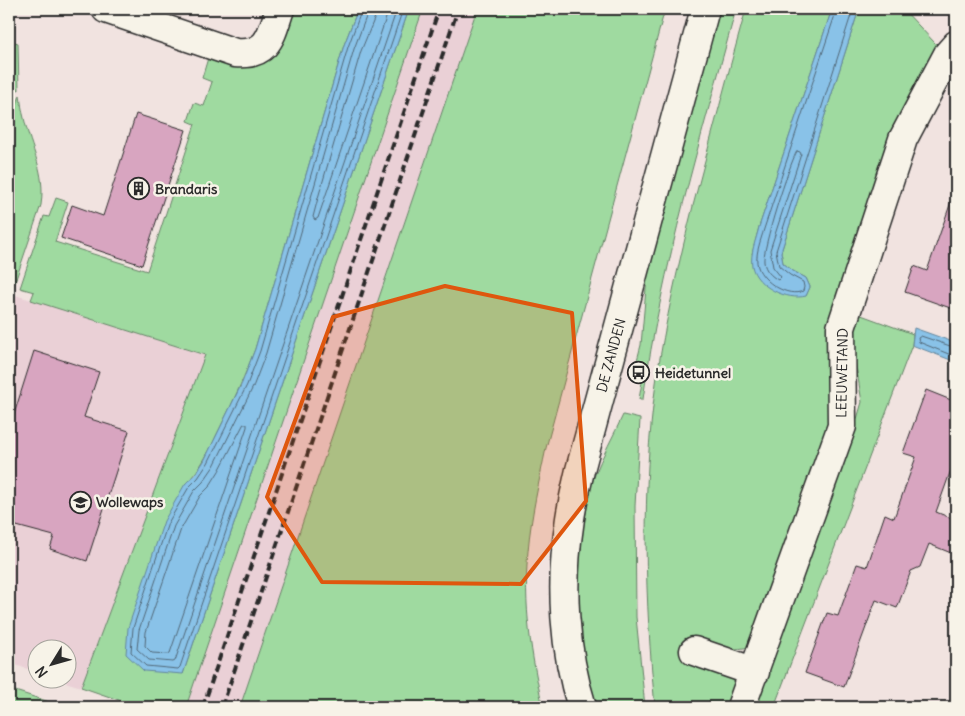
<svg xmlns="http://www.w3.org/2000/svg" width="965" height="716" font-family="Delius,sans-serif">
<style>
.built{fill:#ead0d6}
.green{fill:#9fdaa0;stroke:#658266}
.water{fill:#89c2e8;stroke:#63869c}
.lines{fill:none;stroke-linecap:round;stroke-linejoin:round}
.shore{stroke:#516777;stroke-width:1}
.building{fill:#d8a5c0;stroke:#2b2b2b}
.minor-casing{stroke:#2b2b2b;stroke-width:31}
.major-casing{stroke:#2b2b2b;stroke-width:31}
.minor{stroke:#f7f3e8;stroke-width:28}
.major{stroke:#f7f3e8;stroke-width:28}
.rail{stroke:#2b2b2b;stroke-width:4;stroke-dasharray:8 4;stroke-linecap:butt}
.marked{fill:#df570e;fill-opacity:0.2;stroke:#df570e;stroke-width:4;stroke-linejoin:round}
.labels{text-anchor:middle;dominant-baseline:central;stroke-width:5;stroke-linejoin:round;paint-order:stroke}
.poi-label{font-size:14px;font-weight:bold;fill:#2b2b2b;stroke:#f7f3e8;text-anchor:start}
.street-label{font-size:14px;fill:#2b2b2b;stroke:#f7f3e8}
</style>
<rect width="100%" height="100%" fill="#f1e3e0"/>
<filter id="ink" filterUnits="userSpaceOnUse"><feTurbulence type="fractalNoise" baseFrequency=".02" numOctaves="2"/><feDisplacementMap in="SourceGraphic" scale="10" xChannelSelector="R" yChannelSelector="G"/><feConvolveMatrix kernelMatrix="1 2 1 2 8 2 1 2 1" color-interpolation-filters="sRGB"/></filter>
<g filter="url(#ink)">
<path class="built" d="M423,9H477L240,707H186Z
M9,293L205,355L81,687L56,679L68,678V648H38L37,672L9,663Z"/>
<path class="green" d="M291,9H358L344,45L255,349C245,376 233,402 220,428C210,448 202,469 185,484L183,674L409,9H423L186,707H139L81,687L205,355L31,300L34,292L20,288L44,216L49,217L56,198L68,202L55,242L147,271L195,124L188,121L194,103L204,106L212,82L202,78L208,58L232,63Z
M477,9H665L546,448C539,482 531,516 528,551C523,604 531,656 543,707H240Z
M719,9H736C701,138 662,266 643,399H639L644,371L635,368L641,345L647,277Z
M746,9H832L759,227L752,254L806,296L810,287L806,278L793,271L783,263L781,252L859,9H903L950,59L838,306V401L749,647C722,653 710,645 684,641L680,653C704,660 721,661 735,682L726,707H655C645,601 641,489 656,383C665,322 679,262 694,202C711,138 728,73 746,9Z
M9,40L18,43L19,90L9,86Z
M20,95C21,103 22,111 24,118C31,150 46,171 41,205L14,285L9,284V129Z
M853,312L913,334L912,345L774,707H751L850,443L862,402L853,348Z
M623,415L640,419L635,506L636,617L645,707H597C575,644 574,572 587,507C589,497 590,486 594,477C602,456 614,435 623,415Z
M9,689L65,707H9Z"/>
<path class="water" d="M358,9H409L183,674L144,671L126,654L128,628L164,521L185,484L195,475L204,461L242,383L255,349L344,45Z
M832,9H859L781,252L783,263L793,271L806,278L810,287L806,296C788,301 756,287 752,266C750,253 756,240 759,227Z
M914,328L956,343V362L912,345Z"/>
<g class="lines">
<path class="shore" d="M362,9L348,47L260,351L247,385L208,463L198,478L189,487L168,523L133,628L131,652L146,666L178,669L180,667L403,9
M369,9L354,49L266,353L253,387L214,466L203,482L194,491L174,526L139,630L137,649L149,660L173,662L175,661L397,9
M376,9L375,17L361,51L318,198L313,217L315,220L318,218L389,9
M837,9L764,229C761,240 754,256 758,267C763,282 788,298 803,291L804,287L803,282L790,275L779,266L776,251L853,9
M797,151L800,152L801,154L770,250L773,267L781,277L778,280C771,276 765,270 764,262C762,249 789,165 797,151Z
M956,348L921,336L918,338L919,342L956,357
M244,424H247V427L170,653L168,654L152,653L145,646L146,632L181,529L200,496L209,487L219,471Z"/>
</g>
<path class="building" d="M136,114L186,130L142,265L61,238L72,205L103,216Z
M953,196L956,197V310L905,292L914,266L927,271Z
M34,351L99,372L84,417L129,431L87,561L50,549L54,536L9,524V430Z
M926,390L956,402V456L936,512L956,520V555L929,544L920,567L911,571L897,608L876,600L844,687L805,673L827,613L838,616L857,564L867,567L885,514L894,518L916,457L903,453Z"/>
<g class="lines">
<defs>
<path id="minor" d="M106,9L235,53C269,56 271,35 280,9
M694,651L755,672
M741,707L842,426L841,328L903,139L948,54L956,45"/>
<g id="major">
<path id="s1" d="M582,707C564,651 560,585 569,526C571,507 576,489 580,470L705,9"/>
</g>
</defs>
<use href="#minor" class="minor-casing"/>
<use href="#major" class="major-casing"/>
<use href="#minor" class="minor"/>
<use href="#major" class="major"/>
<path class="rail" d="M203,707L439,9
M222,707L458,9"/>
</g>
</g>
<path class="marked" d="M445,286L572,313L586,501L521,584L322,582L267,497L333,317Z"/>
<defs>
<symbol id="building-ring" viewBox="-11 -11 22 22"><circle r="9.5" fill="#f7f3e8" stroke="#2b2b2b" stroke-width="1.5"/><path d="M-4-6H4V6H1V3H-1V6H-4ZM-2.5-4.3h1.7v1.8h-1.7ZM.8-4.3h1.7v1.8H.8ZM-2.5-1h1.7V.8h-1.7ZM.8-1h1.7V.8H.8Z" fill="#2b2b2b"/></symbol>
<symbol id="bus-ring" viewBox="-11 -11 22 22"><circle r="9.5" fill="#f7f3e8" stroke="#2b2b2b" stroke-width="1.5"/><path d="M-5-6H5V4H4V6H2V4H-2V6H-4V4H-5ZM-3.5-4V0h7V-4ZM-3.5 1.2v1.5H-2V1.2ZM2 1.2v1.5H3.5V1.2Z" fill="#2b2b2b"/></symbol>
<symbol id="school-ring" viewBox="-11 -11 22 22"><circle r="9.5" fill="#f7f3e8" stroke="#2b2b2b" stroke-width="1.5"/><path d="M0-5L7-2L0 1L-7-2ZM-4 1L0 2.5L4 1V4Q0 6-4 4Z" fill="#2b2b2b"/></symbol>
</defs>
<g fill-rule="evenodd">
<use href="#building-ring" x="126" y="176" width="25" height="25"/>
<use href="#bus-ring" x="626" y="360" width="25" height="25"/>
<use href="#school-ring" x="68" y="490" width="25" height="25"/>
</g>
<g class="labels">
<g class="poi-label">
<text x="155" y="189">Brandaris</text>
<text x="655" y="373">Heidetunnel</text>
<text x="96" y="502">Wollewaps</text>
</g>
<g class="street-label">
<text stroke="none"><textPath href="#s1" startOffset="359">DE ZANDEN</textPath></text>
<text transform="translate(842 373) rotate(-89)">LEEUWETAND</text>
</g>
</g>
<rect width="965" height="716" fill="none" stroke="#f7f3e8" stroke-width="30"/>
<rect x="15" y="15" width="935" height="686" fill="none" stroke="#2b2b2b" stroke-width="2" filter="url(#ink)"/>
<g transform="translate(52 664) rotate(233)"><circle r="24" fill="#f7f3e8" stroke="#a5a39c"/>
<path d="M0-4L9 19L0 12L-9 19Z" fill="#2b2b2b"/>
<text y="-8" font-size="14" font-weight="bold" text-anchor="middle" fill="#2b2b2b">N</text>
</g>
</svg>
